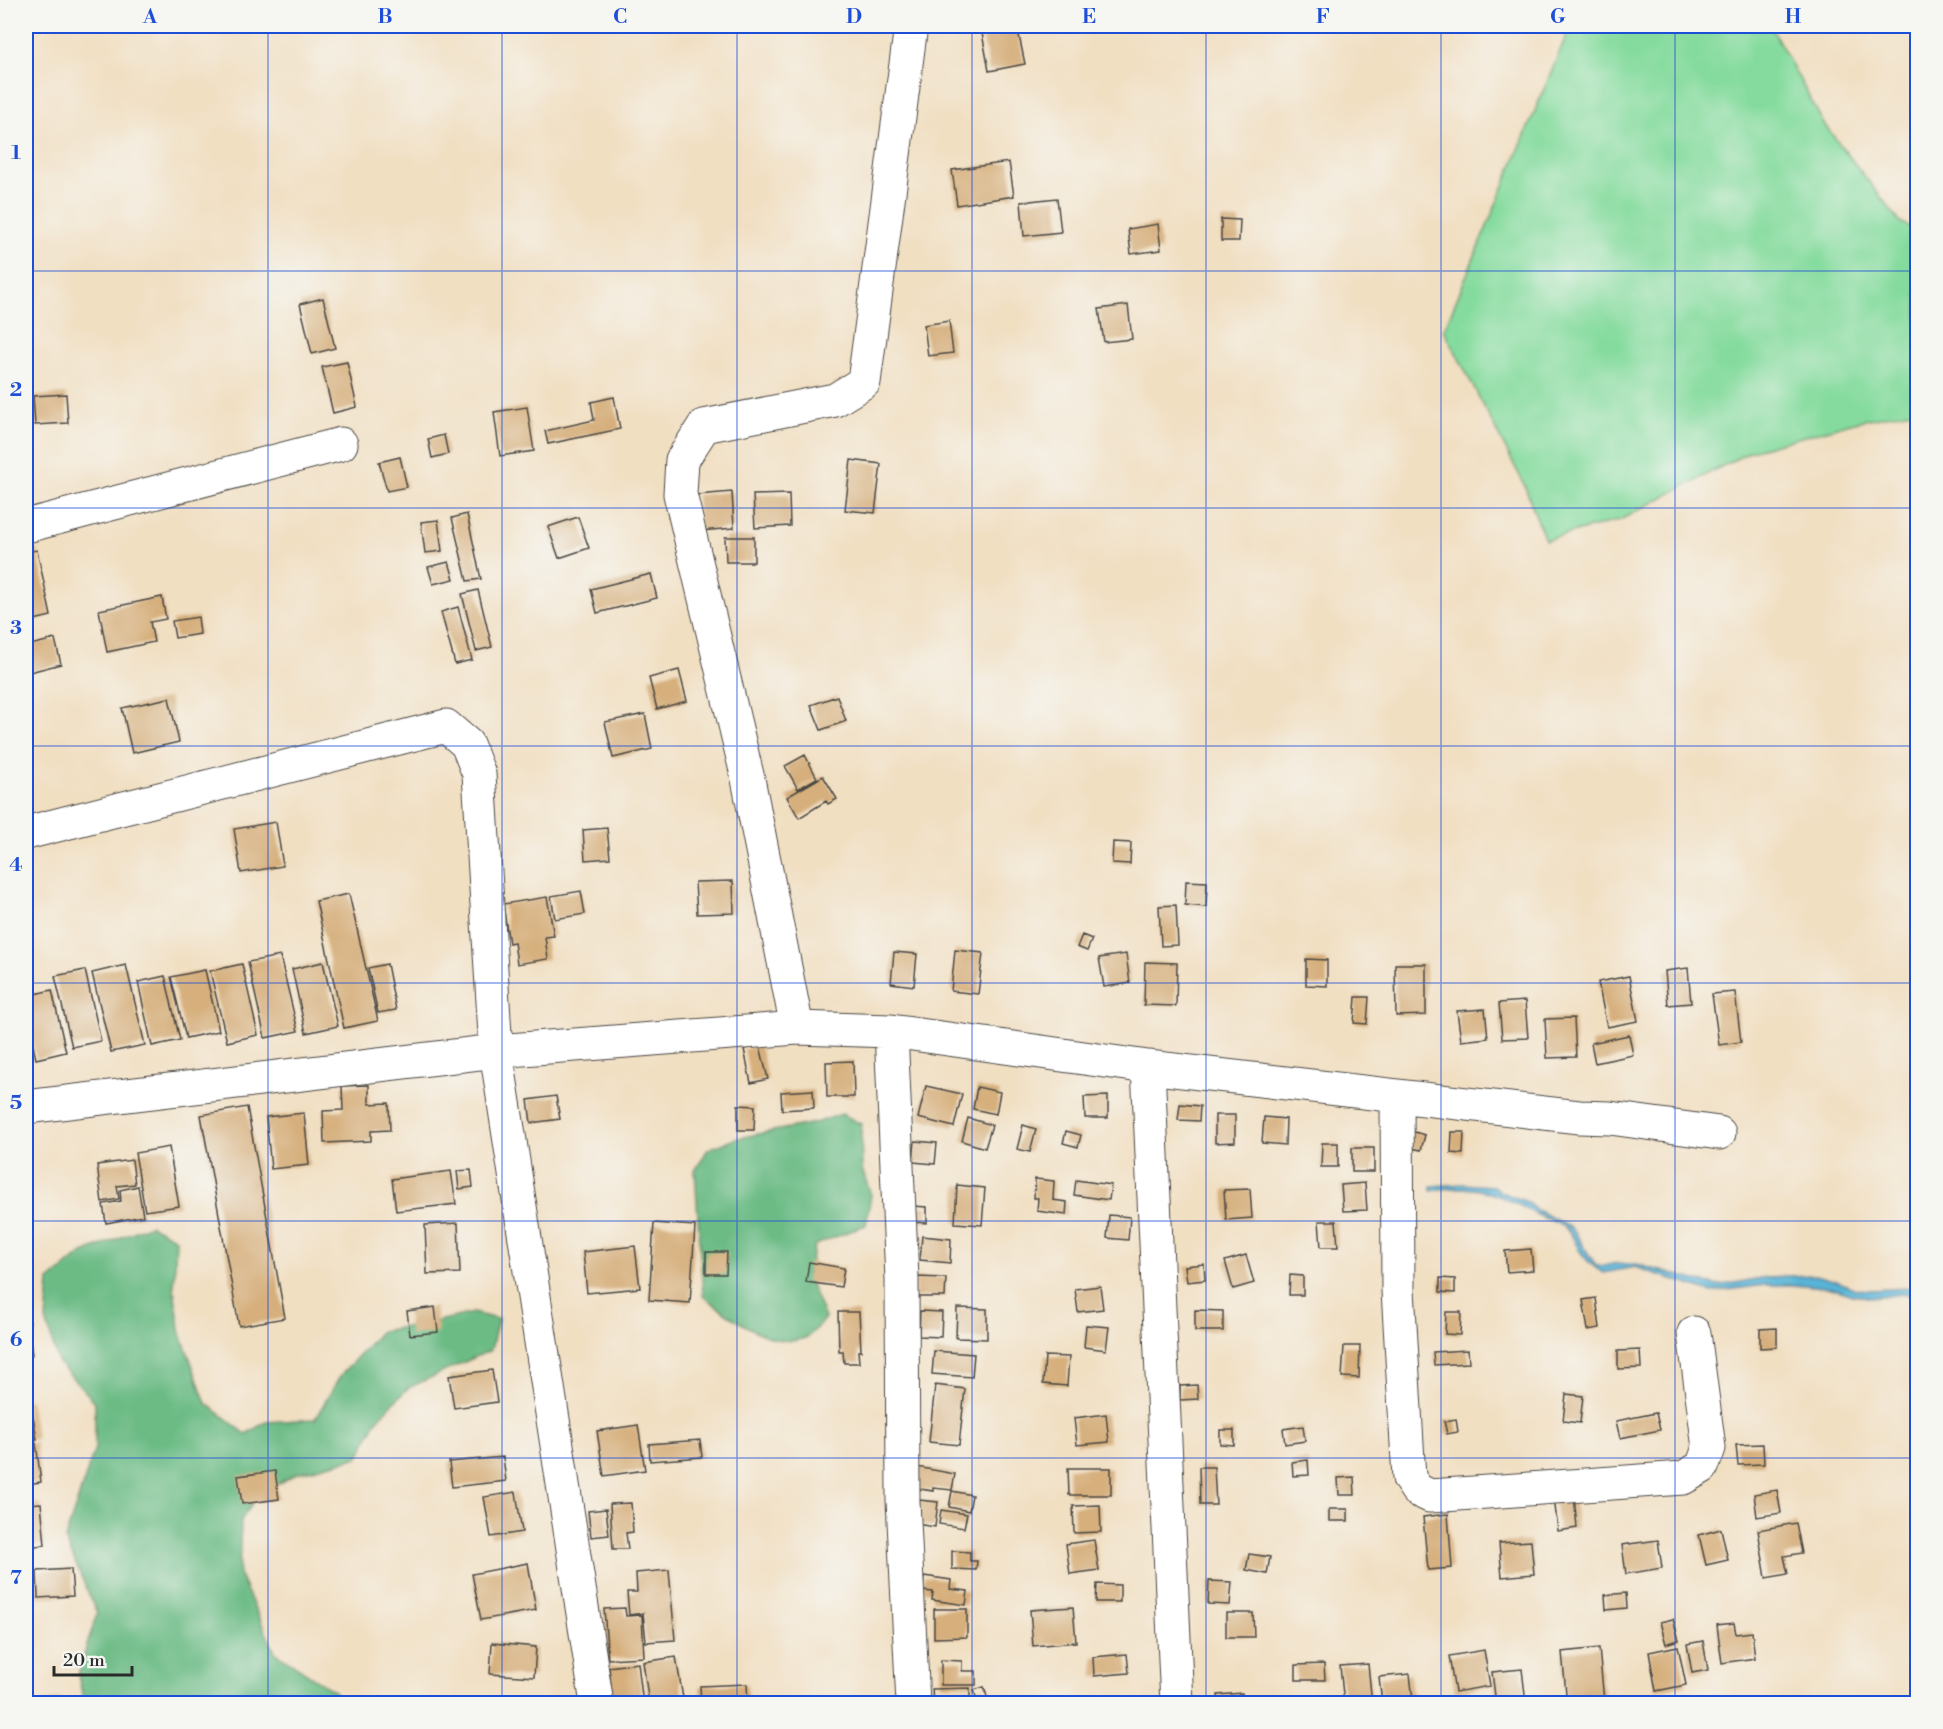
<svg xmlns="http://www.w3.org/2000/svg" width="1943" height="1729" font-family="'Libre Bodoni',serif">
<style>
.green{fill:#85db9e;stroke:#588364;stroke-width:1.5}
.forest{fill:#6cbb85;stroke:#4c7358;stroke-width:1.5}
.water{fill:#58b3d6;stroke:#426f80;stroke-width:1.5}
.building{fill:#d6af7c}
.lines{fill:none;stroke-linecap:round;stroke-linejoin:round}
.minor-casing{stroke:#494642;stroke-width:35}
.minor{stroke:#fff;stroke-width:33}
.grid{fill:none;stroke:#1d4ed8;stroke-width:1.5;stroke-opacity:0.55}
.neatline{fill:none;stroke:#1d4ed8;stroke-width:2}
.grid-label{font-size:20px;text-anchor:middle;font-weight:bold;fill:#1d4ed8}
</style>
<rect width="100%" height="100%" fill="#f6f6f2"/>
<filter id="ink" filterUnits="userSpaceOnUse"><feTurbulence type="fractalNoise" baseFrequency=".0167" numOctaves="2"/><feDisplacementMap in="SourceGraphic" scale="12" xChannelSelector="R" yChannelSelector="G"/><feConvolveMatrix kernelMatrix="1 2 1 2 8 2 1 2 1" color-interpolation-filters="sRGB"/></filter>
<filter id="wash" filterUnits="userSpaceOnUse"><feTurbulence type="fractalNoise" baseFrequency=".008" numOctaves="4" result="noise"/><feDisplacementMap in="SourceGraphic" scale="24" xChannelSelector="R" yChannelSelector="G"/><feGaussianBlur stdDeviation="1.35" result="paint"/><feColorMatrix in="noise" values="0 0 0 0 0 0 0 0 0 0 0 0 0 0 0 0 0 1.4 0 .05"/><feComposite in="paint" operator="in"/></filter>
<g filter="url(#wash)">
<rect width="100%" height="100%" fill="#f1dfc2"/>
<path class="green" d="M1569,29H1772L1824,124L1900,222L1917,230V410L1858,421L1751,451L1620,520L1545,540L1524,484L1444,330Z"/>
<path class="forest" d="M842,1114L861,1124L862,1169L871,1195L866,1225L815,1245L807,1275L825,1318C819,1324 812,1335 805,1338C771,1351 729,1315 703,1296L695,1171L708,1149L738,1138L815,1123Z
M150,1225L176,1239L174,1289L181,1334L206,1403L246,1434L266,1422L315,1419L341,1375L381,1331L425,1324L473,1313L498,1319L491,1350L408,1388L376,1421L359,1457L297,1473L257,1496L241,1520L239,1574L275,1652L335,1692L337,1703H84L78,1675L97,1613L65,1539L95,1448V1402L58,1362L46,1320L49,1281L81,1254Z"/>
<path class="water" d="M1462,1184L1493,1186L1501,1192L1525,1201L1535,1209L1572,1228L1595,1264L1603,1266L1618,1263L1639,1265L1718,1286L1767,1277L1815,1275L1834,1280L1856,1289L1870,1290L1910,1288L1917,1290V1298L1904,1294L1869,1297L1852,1295L1832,1288L1804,1285H1765L1711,1292L1635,1267L1603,1273C1594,1267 1586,1261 1580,1251C1575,1244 1573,1233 1565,1228C1557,1222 1545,1219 1536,1214C1499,1194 1474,1182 1431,1191V1186Z"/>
<g id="blocks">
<path class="building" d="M1017,26L1025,64L989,71L982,33Z
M1009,162L1014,196L957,205L952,170Z
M1057,198L1061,232L1024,236L1021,202Z
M1221,219L1240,220L1239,241H1221Z
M1158,224L1161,250L1131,254L1128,229Z
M323,298L335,348L312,354L300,304Z
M1128,305L1132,339L1104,342L1099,309Z
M949,321L953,353L928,356L924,325Z
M347,362L357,407L333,413L322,367Z
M66,394L68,423L35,425L33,396Z
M614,397L620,429L548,444L545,431L594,420L591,402Z
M527,407L534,451L500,456L494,412Z
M444,435L448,454L432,458L428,439Z
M400,457L407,487L387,491L379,462Z
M851,460L881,464L875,513L845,510Z
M732,492L734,528L700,531L697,495Z
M789,494L790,526L755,528L753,495Z
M467,514L481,579L467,581L452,518Z
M578,517L589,548L559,558L548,527Z
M438,520L442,551L425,553L421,522Z
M725,537H754V562H726Z
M37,550L51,616L26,622V552Z
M449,562L454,579L433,584L428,567Z
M651,574L657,598L597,613L591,589Z
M478,590L492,647L476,651L462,594Z
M162,597L166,619L150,622L154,642L107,652L99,610Z
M458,607L472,660L455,664L441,612Z
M198,617L200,634L175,638L172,621Z
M55,639L61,664L26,673V646Z
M679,670L687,701L657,709L649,678Z
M837,696L846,721L821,730L811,705Z
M169,698L179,742L132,753L122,708Z
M645,714L652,749L613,758L605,722Z
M805,755L817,778L798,789L785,766Z
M823,776L837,799L828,804L826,801L799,818L787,797Z
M276,822L283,866L241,873L234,829Z
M607,828L610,858L585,860L583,830Z
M1113,842L1131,843L1130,864L1112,863Z
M733,881L734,913L697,914L695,882Z
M1186,881L1207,882L1206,907L1185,905Z
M581,891L585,914L555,919L551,896Z
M349,894L378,1021L344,1028L316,901Z
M547,897L554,936L545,937L548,959L517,964L514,942L509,943L503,904Z
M1176,905L1178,945L1161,946L1159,906Z
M1082,935L1092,939L1087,951L1077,947Z
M955,950L983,953L978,994L951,991Z
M894,952L917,954L914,986L891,983Z
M1126,954L1130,983L1104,987L1099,958Z
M280,956L298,1031L265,1038L248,962Z
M1306,959L1327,960V986L1306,985Z
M323,962L338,1026L306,1033L292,969Z
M1145,962L1177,963L1176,1006L1144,1005Z
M242,964L258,1035L227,1042L210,971Z
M387,964L396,1010L378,1013L368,968Z
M1395,964H1426V1015L1396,1016Z
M126,965L145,1045L111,1052L92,973Z
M1688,968L1691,1003L1668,1005L1665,971Z
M85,970L101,1041L72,1047L55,976Z
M205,970L219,1031L186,1038L171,977Z
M165,976L180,1040L152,1046L138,982Z
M1629,976L1638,1021L1607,1027L1598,982Z
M52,990L66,1052L36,1059L26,1014V996Z
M1735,992L1741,1042L1719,1045L1712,994Z
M1356,997H1369L1367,1024L1354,1023Z
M1525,1001L1528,1038L1502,1039L1499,1003Z
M1485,1009L1488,1038L1461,1041L1457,1011Z
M1574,1018L1576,1057L1547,1058L1545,1019Z
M1629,1035L1633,1055L1595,1063L1591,1043Z
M760,1046L768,1079L751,1083L744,1049Z
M853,1061L854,1097H827L826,1062Z
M369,1085V1104L389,1103L390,1130L371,1131V1141L324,1143L323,1111L343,1110L342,1086Z
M926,1086L962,1094L954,1127L918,1118Z
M977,1087L1000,1092L996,1114L973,1109Z
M813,1090L814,1108L782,1110L781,1092Z
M556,1096L560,1119L531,1123L528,1100Z
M1108,1096V1118H1085L1084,1097Z
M1180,1104L1200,1106L1199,1121L1178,1120Z
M738,1105L755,1106L754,1130H738Z
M247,1107L285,1318L239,1326L201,1115Z
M304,1113L309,1165L271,1169L266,1117Z
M1215,1115H1235V1142L1215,1143Z
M1264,1117L1286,1119L1285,1145L1262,1143Z
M968,1118L992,1125L985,1148L962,1141Z
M1023,1125L1036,1129L1030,1152L1017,1149Z
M1066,1131L1081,1135L1078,1147L1063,1143Z
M1411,1131L1425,1135L1421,1150L1407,1147Z
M1452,1132H1464L1463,1154L1451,1153Z
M915,1141L937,1143L935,1164L913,1162Z
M1322,1143H1338V1167H1321Z
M169,1147L179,1206L145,1211L135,1153Z
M1352,1148H1374V1172H1352Z
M132,1160L135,1184L117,1186L119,1199L102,1202L97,1165Z
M471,1170L473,1187L459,1189L457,1171Z
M451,1171L456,1204L396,1211L392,1179Z
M1035,1179L1054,1181L1053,1200L1067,1202L1066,1215L1037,1211L1038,1198H1034Z
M1076,1180L1111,1185L1109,1200L1074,1195Z
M1365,1183L1367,1210L1343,1211L1341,1185Z
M957,1185L985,1188L982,1225L955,1223Z
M138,1186L143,1216L106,1223L103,1204L121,1201L120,1190Z
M1250,1189L1252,1218L1226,1220L1224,1190Z
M912,1206L927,1207V1223L911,1222Z
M1109,1215L1130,1217L1128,1240L1107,1238Z
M1319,1221H1336L1338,1247H1321Z
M458,1223L460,1273L427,1274L425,1225Z
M654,1223L695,1226L690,1303L649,1300Z
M922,1236L951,1239L950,1263L920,1260Z
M635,1246L640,1288L587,1293L583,1252Z
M1531,1249L1533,1270L1507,1272L1505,1251Z
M706,1252H727L726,1274H706Z
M1246,1255L1254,1283L1233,1289L1225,1261Z
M809,1262L844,1268L841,1287L806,1282Z
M1204,1264L1205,1280L1187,1282L1185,1266Z
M1290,1275L1303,1276V1295H1289Z
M916,1277L946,1278L945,1297H915Z
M1440,1278L1455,1279V1293L1440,1292Z
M1100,1286L1103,1309L1078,1312L1075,1289Z
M1596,1298L1600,1328L1588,1330L1583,1300Z
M26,1306L30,1323L26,1324Z
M435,1307L438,1332L410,1335L407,1311Z
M957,1308L987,1309V1339L956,1338Z
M1195,1310L1223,1311V1331H1195Z
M920,1311L942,1312L941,1337L919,1336Z
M838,1312H859L861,1351H858L859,1363H844L843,1351H839Z
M1446,1312H1461L1460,1335L1445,1334Z
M1086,1325L1109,1327L1106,1350L1084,1347Z
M26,1328H28L32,1355L26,1356Z
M1777,1328V1347L1760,1348V1329Z
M1344,1346H1360L1359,1378L1342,1377Z
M1468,1350L1469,1363L1434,1365L1433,1352Z
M1640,1350L1641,1368L1618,1369V1351Z
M934,1351L974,1354L972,1377L932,1374Z
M1045,1356L1069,1357L1067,1386L1043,1384Z
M492,1370L497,1402L454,1408L449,1376Z
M935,1385L965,1389L959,1445L929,1442Z
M1197,1385L1198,1399L1180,1400V1386Z
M1566,1394L1583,1396L1580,1423L1563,1421Z
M30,1399L37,1439L26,1440V1400Z
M1656,1413L1660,1430L1620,1438L1616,1421Z
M1106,1414L1109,1442L1077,1445L1074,1418Z
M1456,1419L1458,1432L1447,1434L1444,1421Z
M638,1425L645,1470L604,1476L597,1431Z
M1303,1426L1305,1441L1285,1444L1283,1429Z
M1220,1430H1234V1445L1220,1444Z
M700,1440L702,1457L650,1461L649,1444Z
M36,1443L41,1482L26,1484V1444Z
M1763,1444L1764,1464L1738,1465L1736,1445Z
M503,1457L506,1481L452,1487L449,1462Z
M1308,1460L1309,1475L1293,1476L1292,1462Z
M917,1467L955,1474L952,1490L933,1488V1491L914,1488Z
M1199,1467H1214L1216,1505H1200Z
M1068,1468H1111V1495H1069Z
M275,1471L279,1499L242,1504L238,1476Z
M1354,1477L1355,1495H1339L1338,1478Z
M1777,1490L1781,1513L1757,1517L1754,1494Z
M952,1491L972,1495L969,1511L949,1507Z
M516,1492L522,1532L491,1537L484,1497Z
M1574,1495L1577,1528L1558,1531L1554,1497Z
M919,1500L938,1502L935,1527L916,1524Z
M41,1503L45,1545L26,1547V1504Z
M631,1503L633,1532L626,1533L628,1549H613L610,1504Z
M1100,1505L1101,1532L1074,1533L1073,1506Z
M606,1509L609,1535L591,1537L588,1511Z
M1329,1509H1348V1521H1329Z
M941,1510L967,1514L964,1528L939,1524Z
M1448,1514L1452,1568L1428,1570L1423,1517Z
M1796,1523L1802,1553L1784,1556L1788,1574L1766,1578L1758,1530Z
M1721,1529L1728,1560L1706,1565L1699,1535Z
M1094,1540L1099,1570L1070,1574L1066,1544Z
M1658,1540L1662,1568L1626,1574L1622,1545Z
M1531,1541L1534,1574L1502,1577L1499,1543Z
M952,1551L970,1552V1561H977L976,1570L952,1569Z
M1249,1554L1270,1557L1267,1574L1246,1570Z
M528,1563L536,1610L481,1620L472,1574Z
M71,1569L73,1596L38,1598L37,1571Z
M669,1570L675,1640L646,1642L643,1613L629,1615L627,1592H637L636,1573Z
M924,1576L951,1580L950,1589L968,1591L966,1605L932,1600L933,1592L923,1591Z
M1209,1581L1232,1582L1230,1605L1208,1604Z
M1097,1584L1120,1585V1602H1096Z
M1626,1593L1627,1608L1606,1610L1605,1595Z
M1073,1607L1076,1642L1033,1646L1030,1610Z
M625,1608L626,1616L642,1615L644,1657L608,1659L604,1609Z
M934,1609H967V1637L934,1638Z
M1226,1613H1253L1254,1637H1226Z
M1673,1619L1679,1640L1666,1644L1660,1622Z
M1734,1623L1736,1634L1752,1632L1755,1658L1722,1663L1717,1625Z
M1703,1641L1708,1670L1692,1673L1687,1644Z
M492,1643L536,1647L534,1677L490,1674Z
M1678,1646L1686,1685L1656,1691L1649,1652Z
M1599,1648L1604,1701L1567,1704L1562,1652Z
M1484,1650L1490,1686L1455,1692L1449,1656Z
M1127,1654L1129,1673L1094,1676L1093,1657Z
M676,1657L684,1704H649L643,1662Z
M941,1660L962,1661V1671H976V1685H941Z
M638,1663L643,1704H613L609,1667Z
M1324,1664L1325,1680H1296V1665Z
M1368,1664L1372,1704H1344L1340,1666Z
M1522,1669L1526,1704H1496L1492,1672Z
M1410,1674L1413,1700L1382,1703L1379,1677Z
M747,1684L748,1704H701L700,1686Z
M984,1687L989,1703L978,1704L974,1690Z
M970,1688V1704H933L932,1689Z
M1242,1693L1243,1704H1219L1218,1695Z
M61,1698L63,1704H43V1703Z"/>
</g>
</g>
<g filter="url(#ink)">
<use href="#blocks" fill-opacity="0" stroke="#494642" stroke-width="1.5"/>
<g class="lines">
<defs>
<path id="minor" d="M26,526L341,444
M26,833L446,726L467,744L479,774L496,1051L597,1704
M797,1028L748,779L680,494L682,460L704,426L835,400L864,382L911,26
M891,1031L902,1279L903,1501L913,1704
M1148,1067L1177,1704
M1397,1097L1398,1290L1409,1478L1417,1490L1430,1496L1683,1478L1702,1467L1709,1448L1694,1333
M26,1107L496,1051L797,1028L891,1031L1148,1067L1579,1117L1610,1118L1719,1133"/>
</defs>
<use href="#minor" class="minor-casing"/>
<use href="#minor" class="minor"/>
</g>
</g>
<path class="grid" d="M268,26V1704M502,26V1704M737,26V1704M972,26V1704M1206,26V1704M1441,26V1704M1675,26V1704M26,271H1918M26,508H1918M26,746H1918M26,983H1918M26,1221H1918M26,1458H1918"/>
<rect width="1943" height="1729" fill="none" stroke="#f6f6f2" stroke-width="66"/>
<path d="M54 1666v9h78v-9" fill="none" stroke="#2b2b2b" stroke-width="3"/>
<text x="63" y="1666" font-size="18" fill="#2b2b2b" stroke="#f6f6f2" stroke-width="4.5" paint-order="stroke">20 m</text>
<rect x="33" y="33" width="1877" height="1663" class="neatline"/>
<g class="grid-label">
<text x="150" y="23">A</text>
<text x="385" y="23">B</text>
<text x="620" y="23">C</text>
<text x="854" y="23">D</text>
<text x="1089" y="23">E</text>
<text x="1323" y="23">F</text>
<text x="1558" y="23">G</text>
<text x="1793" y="23">H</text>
<text x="16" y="159">1</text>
<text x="16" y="396">2</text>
<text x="16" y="634">3</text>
<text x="16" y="871">4</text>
<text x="16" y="1109">5</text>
<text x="16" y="1346">6</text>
<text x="16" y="1584">7</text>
</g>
</svg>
